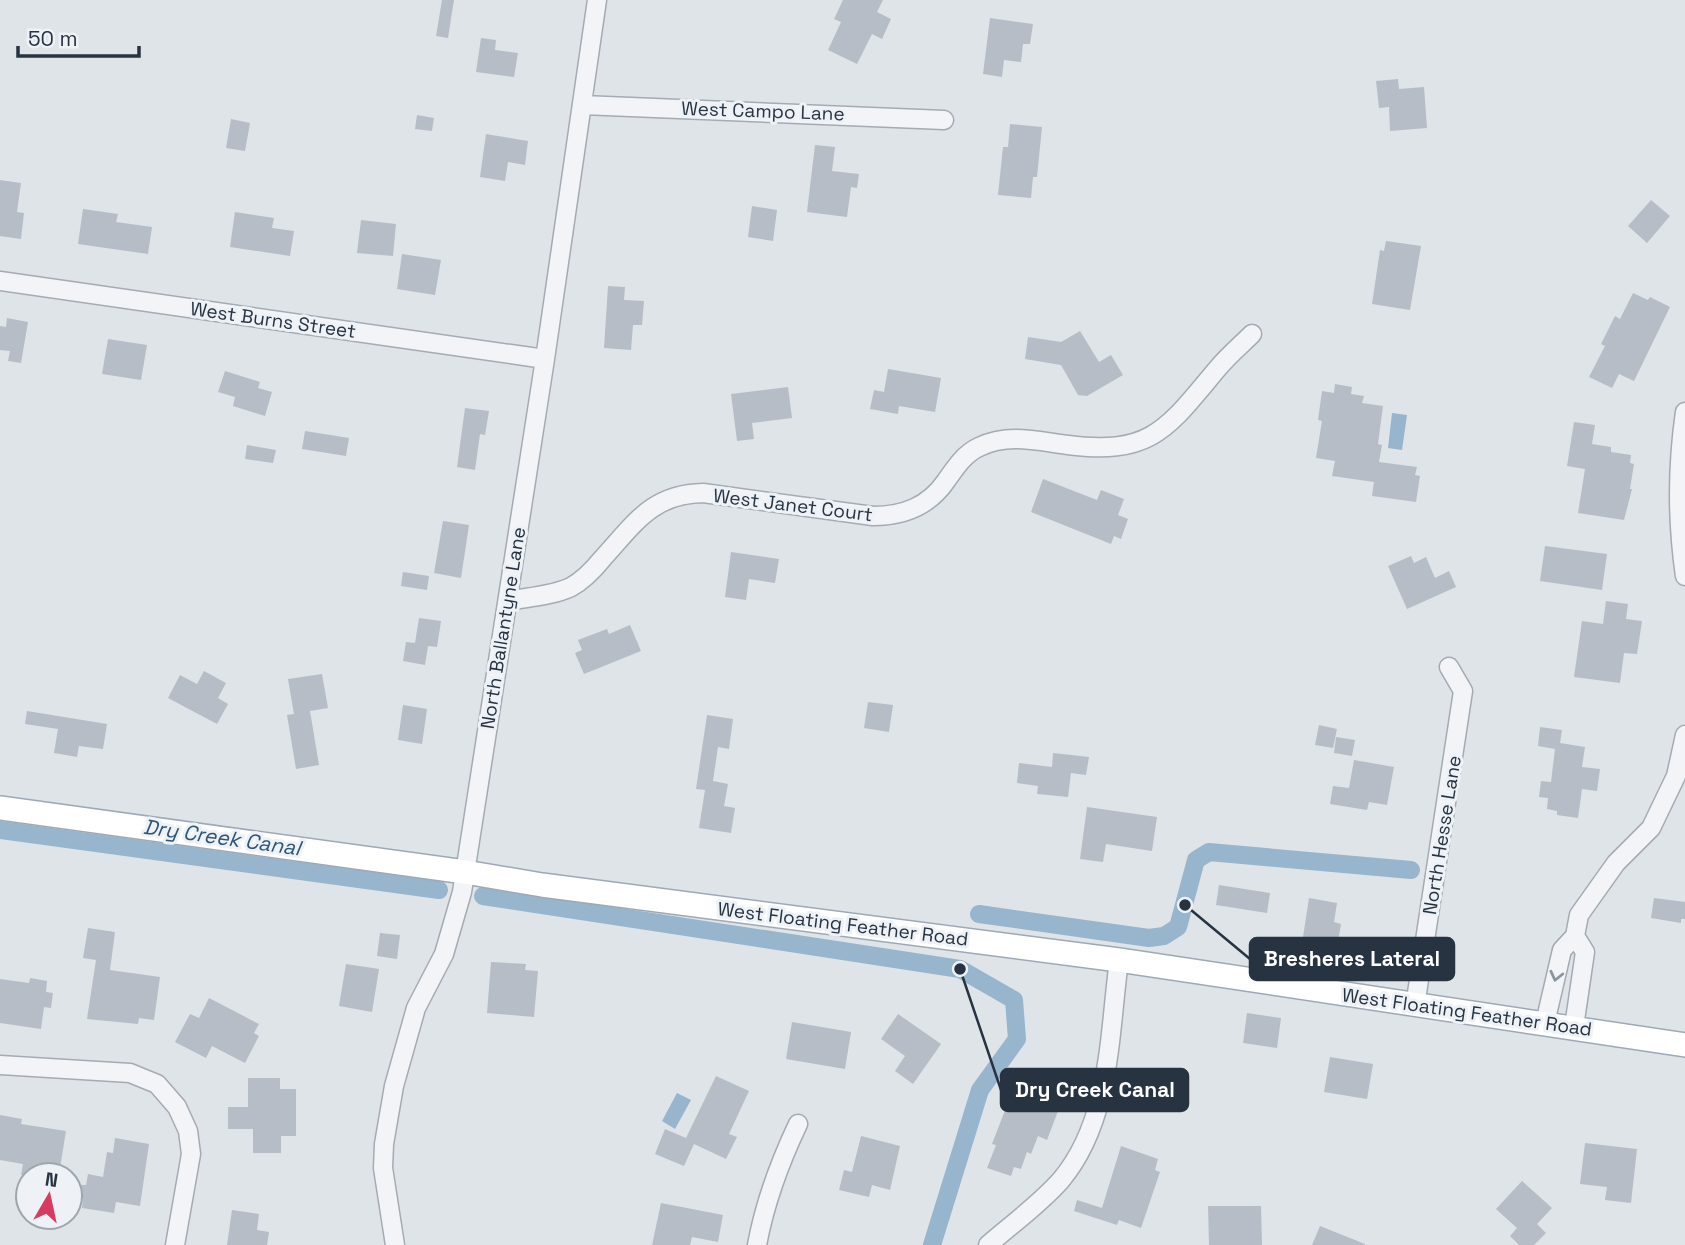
<svg xmlns="http://www.w3.org/2000/svg" width="1685" height="1245" font-family="'Space Grotesk',sans-serif">
<style>
.water{fill:#97b5cc}
.lines{fill:none;stroke-linecap:round;stroke-linejoin:round}
.canal{stroke:#97b5cc;stroke-width:18}
.building{fill:#b6bdc6}
.minor-casing{stroke:#a4abb3;stroke-width:21}
.major-casing{stroke:#9da9b6;stroke-width:26}
.minor{stroke:#f2f4f7;stroke-width:18}
.major{stroke:#fff;stroke-width:23}
.oneway{stroke:#8c949c}
.labels{text-anchor:middle;dominant-baseline:central;stroke-width:6;stroke-linejoin:round;paint-order:stroke}
.street-label{font-size:19px;fill:#273341;stroke:#eef2f7}
.water-label{font-size:21px;font-style:italic;fill:#2e5578;stroke:#eef2f7}
.leader{fill:none;stroke:#273341;stroke-width:2.5}
.callout-dot{fill:#273341;stroke:#eef2f7;stroke-width:2.5}
.callout{fill:#273341;stroke:#273341;stroke-width:2.5}
.callout-label{font-size:21px;text-anchor:middle;font-weight:bold;fill:#fff}
</style>
<rect width="100%" height="100%" fill="#dfe4e9"/>
<path class="water" d="M1392,413L1407,415L1402,450L1388,448Z
M677,1093L691,1100L675,1129L662,1121Z"/>
<g class="lines">
<path class="canal" d="M0,830L439,890
M483,896L960,969L1014,1000L1017,1039L980,1090L932,1245
M979,914L1149,938L1164,936L1178,927L1196,860L1209,852L1411,870"/>
</g>
<path class="building" d="M442,0H454L448,38L436,36Z
M843,0H883L877,12L891,19L882,39L872,34L857,64L828,50L841,22L834,19Z
M990,18L1033,24L1030,44H1023L1021,62L1004,60L1002,77L983,74Z
M481,38L496,40L495,50L518,53L514,77L476,72Z
M1398,79L1399,89L1424,87L1427,128L1390,131L1389,107L1379,108L1376,81Z
M417,115L434,118L432,131L415,129Z
M231,119L250,123L245,151L226,148Z
M1010,124L1042,127L1037,177H1033L1031,198L998,195L1003,147H1008Z
M486,134L528,141L525,165L508,162L505,181L480,177Z
M815,145L835,147L832,171L859,174L857,188L851,187L847,217L807,212Z
M0,180L21,183L17,212L24,213L21,239L0,236Z
M1651,200L1670,216L1647,243L1628,226Z
M752,206L777,210L773,241L748,237Z
M83,209L118,214L116,222L152,227L148,254L78,244Z
M235,212L274,218L272,228L294,231L290,256L230,247Z
M361,220L396,224L393,256L357,253Z
M1386,241L1421,246L1410,310L1372,304L1380,250L1384,251Z
M402,254L441,260L435,295L397,289Z
M608,286L625,287L624,300L644,301L642,325H633L631,350L604,348Z
M1633,293L1648,300L1650,297L1670,307L1634,381L1619,374L1612,388L1589,377L1605,346L1601,344L1615,316L1620,319Z
M7,318L28,322L21,363L8,361L10,351L0,350V326L6,327Z
M1080,331L1099,362L1111,355L1123,375L1087,396L1078,395L1061,365L1025,359L1028,337L1061,342Z
M108,339L147,345L141,380L102,374Z
M888,369L941,378L935,412L899,406L898,414L870,409L874,390L884,392Z
M225,371L260,382L258,388L272,392L265,416L233,406L235,397L218,392Z
M1335,384L1352,387L1351,394L1364,396L1362,403L1383,406L1378,444L1382,445L1379,462L1417,467L1415,475L1420,476L1416,502L1372,496L1374,482L1332,476L1335,461L1316,458L1322,421L1318,420L1322,391L1334,393Z
M788,387L792,418L752,423L754,439L737,441L731,394Z
M465,408L489,411L485,435L480,434L475,470L457,467Z
M1574,422L1595,425L1592,444L1611,447V452L1631,455L1630,463L1634,464L1630,489H1632L1624,520L1578,513L1585,469L1567,466Z
M305,431L349,438L346,456L302,449Z
M247,445L276,450L273,463L245,459Z
M1043,479L1097,500L1101,490L1124,499L1118,515L1128,519L1121,539L1114,536L1111,544L1031,512Z
M443,521L469,525L461,578L434,573Z
M1545,546L1607,554L1602,590L1540,581Z
M731,552L779,559L775,583L749,579L746,600L725,597Z
M1411,556L1414,563L1426,557L1435,578L1449,571L1456,587L1407,609L1388,566Z
M403,572L429,576L427,590L401,586Z
M1606,601L1628,604L1626,619L1642,621L1637,654L1624,653L1620,683L1574,677L1582,621L1603,624Z
M419,618L441,621L437,647L428,646L425,665L403,661L406,642L415,643Z
M630,625L641,651L584,674L575,653L582,650L578,640L607,629L609,634Z
M204,671L226,683L218,698L228,704L217,724L168,698L180,675L197,684Z
M322,674L328,708L310,711L319,765L296,769L287,715L294,714L288,679Z
M868,702L893,705L889,732L864,728Z
M403,705L427,709L422,744L398,740Z
M27,711L107,724L103,749L79,746L77,757L54,753L58,729L25,724Z
M707,715L733,719L729,749L718,747L713,781L728,784L724,806L735,808L731,833L699,828L705,790L696,789Z
M1319,725L1337,729L1333,748L1315,745Z
M1540,727L1562,730L1560,743L1585,747L1582,767L1600,769L1597,791L1582,789L1578,818L1557,815V811L1547,809L1548,798L1539,797L1541,781L1551,782L1555,749L1538,746Z
M1336,737L1355,740L1352,756L1334,753Z
M1053,753L1089,757L1086,775L1071,773L1068,797L1037,794L1038,786L1017,783L1019,763L1052,767Z
M1354,760L1394,767L1387,805L1369,802L1367,810L1330,804L1333,786L1349,788Z
M1087,807L1157,817L1152,851L1106,844L1103,862L1080,859Z
M1219,885L1270,893L1267,913L1216,905Z
M1309,898L1337,903L1334,922L1341,924L1338,942L1303,937Z
M1654,898L1685,902V919H1681V923L1651,918Z
M88,928L115,932L110,970L160,977L154,1020L139,1018L138,1024L87,1019L96,960L83,958Z
M380,933L400,935L397,959L377,956Z
M491,962L526,964L525,970L538,971L534,1017L487,1013Z
M346,964L379,969L372,1012L339,1006Z
M30,978L47,981L46,992L53,993L51,1008L44,1007L41,1029L0,1023V979L29,983Z
M209,998L259,1024L254,1033L259,1036L245,1063L212,1046L206,1058L175,1042L190,1014L199,1018Z
M1247,1013L1281,1018L1277,1048L1243,1043Z
M898,1014L941,1044L913,1084L895,1071L905,1056L881,1039Z
M792,1022L851,1032L845,1069L786,1059Z
M1330,1057L1373,1064L1367,1099L1324,1092Z
M716,1076L749,1091L729,1134L737,1137L726,1159L694,1144L684,1166L655,1154L665,1129L686,1138Z
M248,1078H280V1089H296V1136H281V1153H253V1129H228V1107H248Z
M1009,1100L1024,1106L1027,1100L1058,1111L1047,1140L1038,1136L1031,1154L1027,1152L1021,1169L1014,1167L1011,1176L987,1168L996,1145L992,1144Z
M0,1115L22,1119L21,1124L66,1131L59,1174L47,1172L46,1175H21L23,1164L0,1160Z
M861,1136L900,1146L890,1190L872,1185L869,1197L839,1190L844,1170L852,1172Z
M115,1138L149,1144L140,1206L116,1202L114,1213L82,1208L83,1198L78,1197L80,1185H86L88,1174L103,1177L107,1152L113,1153Z
M1585,1143L1637,1149L1631,1203L1605,1200L1607,1187L1580,1184Z
M1121,1146L1158,1159L1155,1170L1160,1172L1141,1228L1119,1220L1117,1225L1074,1211L1077,1200L1102,1208Z
M1522,1181L1552,1208L1537,1224L1546,1233L1534,1245H1519L1510,1236L1517,1228L1496,1209Z
M661,1203L723,1215L718,1242L692,1237L690,1245H652Z
M1208,1206H1261L1262,1245H1209Z
M232,1210L259,1214L257,1230L269,1232L267,1245H227Z
M1320,1226L1365,1244V1245H1312Z"/>
<g class="lines">
<defs>
<path id="minor" d="M582,105L944,120
M0,281L545,359
M1685,412C1677,467 1677,521 1685,576
M508,601C528,597 552,596 571,587C584,580 594,569 603,558C635,523 652,494 703,493L873,516C903,516 928,507 946,481C955,468 964,454 979,447C1008,433 1037,441 1068,445C1153,456 1168,427 1218,368C1229,355 1241,345 1252,334
M1575,936L1579,915L1616,863L1651,828L1676,776L1685,735
M1415,1006L1463,691L1449,667
M1545,1023L1562,950L1575,936L1585,952L1574,1027
M0,1065L130,1073L157,1084L177,1107L188,1131L191,1154L175,1245
M395,1245L383,1168L384,1144L394,1086L416,1008L444,954L462,892L545,359L597,0
M757,1245C765,1202 779,1164 798,1124
M988,1245C1012,1224 1040,1204 1061,1180C1111,1120 1109,1035 1119,960"/>
<path id="major" d="M0,808L465,872L542,885L1119,960L1685,1045"/>
</defs>
<use href="#minor" class="minor-casing"/>
<use href="#major" class="major-casing"/>
<use href="#minor" class="minor"/>
<use href="#major" class="major"/>
</g>
<defs><path id="oneway-chevron" d="M-2-3.5L2.5 0L-2 3.5" fill="none" stroke-width="1.6" stroke-linecap="round" stroke-linejoin="round" transform="scale(1.75)"/></defs>
<use class="oneway" href="#oneway-chevron" transform="translate(1556 976) rotate(103)"/>
<g class="labels">
<g class="street-label">
<text transform="translate(763 111) rotate(2)">West Campo Lane</text>
<text transform="translate(273 320) rotate(8)">West Burns Street</text>
<text transform="translate(793 505) rotate(7)">West Janet Court</text>
<text transform="translate(503 628) rotate(-81)">North Ballantyne Lane</text>
<text transform="translate(1442 835) rotate(-81)">North Hesse Lane</text>
<text transform="translate(843 924) rotate(7)">West Floating Feather Road</text>
<text transform="translate(1467 1012) rotate(8)">West Floating Feather Road</text>
</g>
<g class="water-label">
<text transform="translate(222 837) rotate(8)">Dry Creek Canal</text>
</g>
</g>
<path class="leader" d="M1185 905L1250 959M960 969L1001 1090"/>
<g class="callout-dot">
<circle cx="1185" cy="905" r="7"/>
<circle cx="960" cy="969" r="7"/>
</g>
<g class="callout">
<rect x="1250" y="938" width="204" height="42" rx="7"/>
<rect x="1001" y="1069" width="187" height="42" rx="7"/>
</g>
<g class="callout-label">
<text x="1352" y="966">Bresheres Lateral</text>
<text x="1095" y="1097">Dry Creek Canal</text>
</g>
<g transform="translate(49 1196) rotate(9)"><circle r="33" fill="#eef2f7" stroke="#9ea6ae" stroke-width="2"/>
<path d="M0-5L12 26L0 18L-12 26Z" fill="#d73b60"/>
<text y="-10" font-size="19" font-weight="bold" text-anchor="middle" fill="#273341">N</text>
</g>
<path d="M18 46v10h121v-10" fill="none" stroke="#273341" stroke-width="3.5"/>
<text x="28" y="46" font-size="21" fill="#273341" stroke="#eef2f7" stroke-width="5" paint-order="stroke">50 m</text>
</svg>
